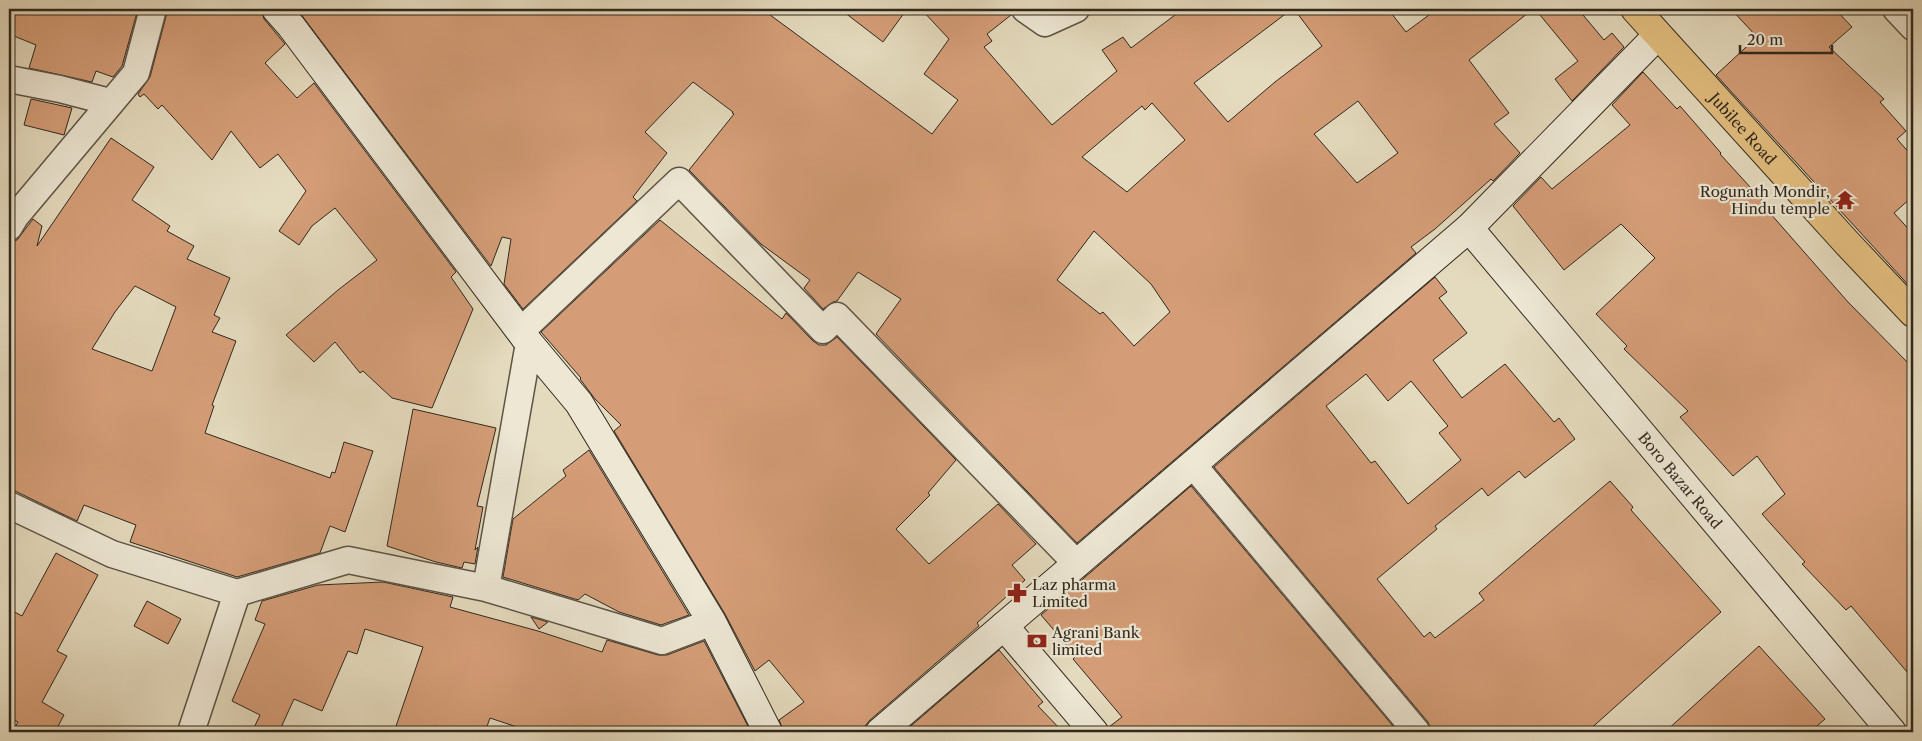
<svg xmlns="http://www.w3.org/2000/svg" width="1922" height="741" font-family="'Libre Caslon Text',serif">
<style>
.building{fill:#d49d77;stroke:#30281e;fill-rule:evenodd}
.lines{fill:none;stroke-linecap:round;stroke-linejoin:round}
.street-casing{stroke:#5d5446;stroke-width:29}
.secondary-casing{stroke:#30281e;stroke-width:30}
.primary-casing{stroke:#30281e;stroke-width:30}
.street{stroke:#ede7d4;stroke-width:26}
.secondary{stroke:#ede7d4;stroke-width:28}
.primary{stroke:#e2bd7e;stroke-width:28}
.labels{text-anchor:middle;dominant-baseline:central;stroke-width:4.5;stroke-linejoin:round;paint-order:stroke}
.street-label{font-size:15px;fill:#30281e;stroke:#ede7d4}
.poi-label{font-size:15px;fill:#30281e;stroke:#ede7d4;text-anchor:start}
</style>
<rect width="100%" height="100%" fill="#e4dabd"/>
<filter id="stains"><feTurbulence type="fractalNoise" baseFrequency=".004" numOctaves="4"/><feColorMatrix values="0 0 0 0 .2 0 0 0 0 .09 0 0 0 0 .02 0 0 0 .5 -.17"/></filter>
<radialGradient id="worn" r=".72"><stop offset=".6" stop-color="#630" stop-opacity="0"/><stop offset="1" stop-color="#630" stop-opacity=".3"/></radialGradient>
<path class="building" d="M9,9H138L122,66L113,77L96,71L92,82L29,68L36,45L9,34Z
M168,9H261L264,19L285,44L265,63L297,98L314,83L456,272L451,277L473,309L432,408L392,398L363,371L360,373L335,342L314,362L286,335L338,290L377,260L335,208L312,226L299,245L279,231L306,191L278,154L260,168L231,131L212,160L162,105L158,109L144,94L140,97L138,94L150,77Z
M297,9H762L932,134L958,100L924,74L949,39L921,9H1010L1011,15L987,34L992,41L984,47L1052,125L1117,71L1102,50L1123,37L1131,48L1183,9H1292L1194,83L1228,122L1275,82L1322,46L1294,9H1388L1406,32L1437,9H1533L1469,60L1509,113L1494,124L1520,153L1493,181L1491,179L1435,229L1411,247L1416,253L1077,543L876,334L901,299L858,272L837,301L833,302L823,309L804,288L810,280L761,244L689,170L734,114L732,113L733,112L693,82L645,132L667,153L633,197L637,201L523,309L504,284L511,239L502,237L491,266ZM1358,101L1398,153L1357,183L1314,134ZM1152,103L1185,140L1127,192L1082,157L1142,106L1145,110ZM1094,231L1151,284L1170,312L1134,346L1103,312L1100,314L1057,280Z
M840,9H907L883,42Z
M1535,9H1578L1604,40L1612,33L1624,47L1572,101L1555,79L1578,61Z
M1731,9H1835L1852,27L1829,47L1884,99L1880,102L1906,131L1897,139L1913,157V196L1894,213L1913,234V290L1716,75L1757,37Z
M1643,72L1677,109L1680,106L1721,153L1720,154L1771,210L1769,212L1848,302L1913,368V679L1851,606L1846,610L1802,564L1805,562L1762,514L1785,494L1757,456L1733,476L1680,417L1688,411L1624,349L1627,346L1596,314L1655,258L1621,224L1564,270L1513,206L1541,177L1552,189L1630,125L1612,105Z
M31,99L72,108L64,135L24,125Z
M111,138L154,167L132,200L170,226L167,231L194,246L187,259L230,278L214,315L220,318L212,332L236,341L212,405L214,406L205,433L330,478L332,472L335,473L344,442L373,451L345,532L330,526L320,553L237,577L130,542L136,525L84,505L77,521L15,491L9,490V242L17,240L33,219L42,226L37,246ZM135,286L176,307L152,371L92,349L115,312Z
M660,220L782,319L786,313L813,341L819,345H826L837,337L956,460L928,493L930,495L896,529L929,564L998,504L1036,544L1012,565L1025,580L977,623L979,626L870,720L865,726V732H784L779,720L804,702L769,660L755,671L725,614L614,431L621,425L595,399L580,379L581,378L541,332Z
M1435,277L1447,292L1439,298L1467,333L1433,360L1462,398L1505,364L1554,422L1559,418L1575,439L1525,478L1519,471L1488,496L1482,488L1435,526L1437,529L1377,579L1424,637L1430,632L1435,638L1484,600L1479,593L1610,481L1633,507L1631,510L1721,612L1587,732H1432L1428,722L1214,467ZM1366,374L1388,401L1411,381L1448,426L1439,433L1461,460L1408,504L1375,461L1371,463L1326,406Z
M413,409L496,428L477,506L483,507L475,550L478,547L475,564L464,562L462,568L436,562L387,546Z
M589,450L689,615L661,625L619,612L585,594L578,600L503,577L513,519L566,476L563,470Z
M1191,486L1398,732H1109V727L1122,717L1073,659L1076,656L1041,615Z
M56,553L98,575L57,651L67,656L42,702L64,715L55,732H12L18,722L9,717V609L22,616Z
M383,582L453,597L450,607L538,631L602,652L607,640L658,655H667L704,641L751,732H532L490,718L485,732H453L434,726L431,732H394L423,647L365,629L357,654L348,651L322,711L294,699L279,732H252L260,715L232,701L265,624L255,620L262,601L318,585Z
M147,601L181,619L168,644L134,626Z
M531,617L548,622L539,629Z
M1759,646L1825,719L1810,732H1665Z
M999,650L1043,702L1038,706L1063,732H904Z"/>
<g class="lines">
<defs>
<path id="street" d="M1025,9L1045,23L1076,9
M1896,9L1913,27
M9,79L60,89L110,102
M9,227L15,217L136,73L153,9
M521,331L679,181L823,330L837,316L1077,564
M1193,465L1417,732
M9,505L112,554L237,593L348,560L486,588L662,641L712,622
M486,588L529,343
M191,732L237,593"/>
<g id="secondary">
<path d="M276,9L291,26L529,343L579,403L712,622L768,732"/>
<path id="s1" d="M1469,228L1892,732"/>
<path d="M1004,626L1094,732"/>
<path d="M880,732L1469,228L1658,35"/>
</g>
<g id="primary">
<path id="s2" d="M1635,9L1847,243L1913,313"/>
</g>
</defs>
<use href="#street" class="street-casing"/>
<use href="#secondary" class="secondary-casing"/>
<use href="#primary" class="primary-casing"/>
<use href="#street" class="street"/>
<use href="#secondary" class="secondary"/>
<use href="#primary" class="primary"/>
</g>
<defs>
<symbol id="temple-bare" viewBox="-9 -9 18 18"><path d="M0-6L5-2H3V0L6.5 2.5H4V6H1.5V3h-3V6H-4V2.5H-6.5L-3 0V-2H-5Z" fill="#8f2418" stroke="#ede7d4" stroke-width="2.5" paint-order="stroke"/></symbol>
<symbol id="pharmacy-bare" viewBox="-9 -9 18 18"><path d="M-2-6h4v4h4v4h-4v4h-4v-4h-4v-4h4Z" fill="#8f2418" stroke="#ede7d4" stroke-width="2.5" paint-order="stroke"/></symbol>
<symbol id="bank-bare" viewBox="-9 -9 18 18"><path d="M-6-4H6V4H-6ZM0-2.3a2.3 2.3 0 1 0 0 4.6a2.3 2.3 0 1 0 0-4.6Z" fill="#8f2418" stroke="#ede7d4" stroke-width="2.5" paint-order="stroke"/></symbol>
</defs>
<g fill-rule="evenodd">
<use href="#temple-bare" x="1831" y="186" width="28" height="28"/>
<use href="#pharmacy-bare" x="1003" y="579" width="28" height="28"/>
<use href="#bank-bare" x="1023" y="627" width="28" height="28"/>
</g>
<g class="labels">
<g class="street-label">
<text stroke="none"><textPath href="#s2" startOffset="161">Jubilee Road</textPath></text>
<text stroke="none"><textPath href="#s1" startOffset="329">Boro Bazar Road</textPath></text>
</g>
<g class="poi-label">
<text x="1830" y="191" text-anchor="end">Rogunath Mondir,<tspan x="1830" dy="17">Hindu temple</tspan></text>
<text x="1032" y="584">Laz pharma<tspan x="1032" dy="17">Limited</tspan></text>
<text x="1052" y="632">Agrani Bank<tspan x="1052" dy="17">limited</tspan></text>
</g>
</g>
<rect width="1922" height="741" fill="none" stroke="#e4dabd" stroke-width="30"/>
<rect x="10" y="10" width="1902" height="721" fill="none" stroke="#30281e" stroke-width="2.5"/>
<rect x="15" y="15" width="1892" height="711" fill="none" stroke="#30281e"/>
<path d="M1740 45v8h92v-8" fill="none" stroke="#30281e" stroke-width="2.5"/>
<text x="1747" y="45" font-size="15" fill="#30281e" stroke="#ede7d4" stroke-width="4" paint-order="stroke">20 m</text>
<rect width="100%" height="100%" filter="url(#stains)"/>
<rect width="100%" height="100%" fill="url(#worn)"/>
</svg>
